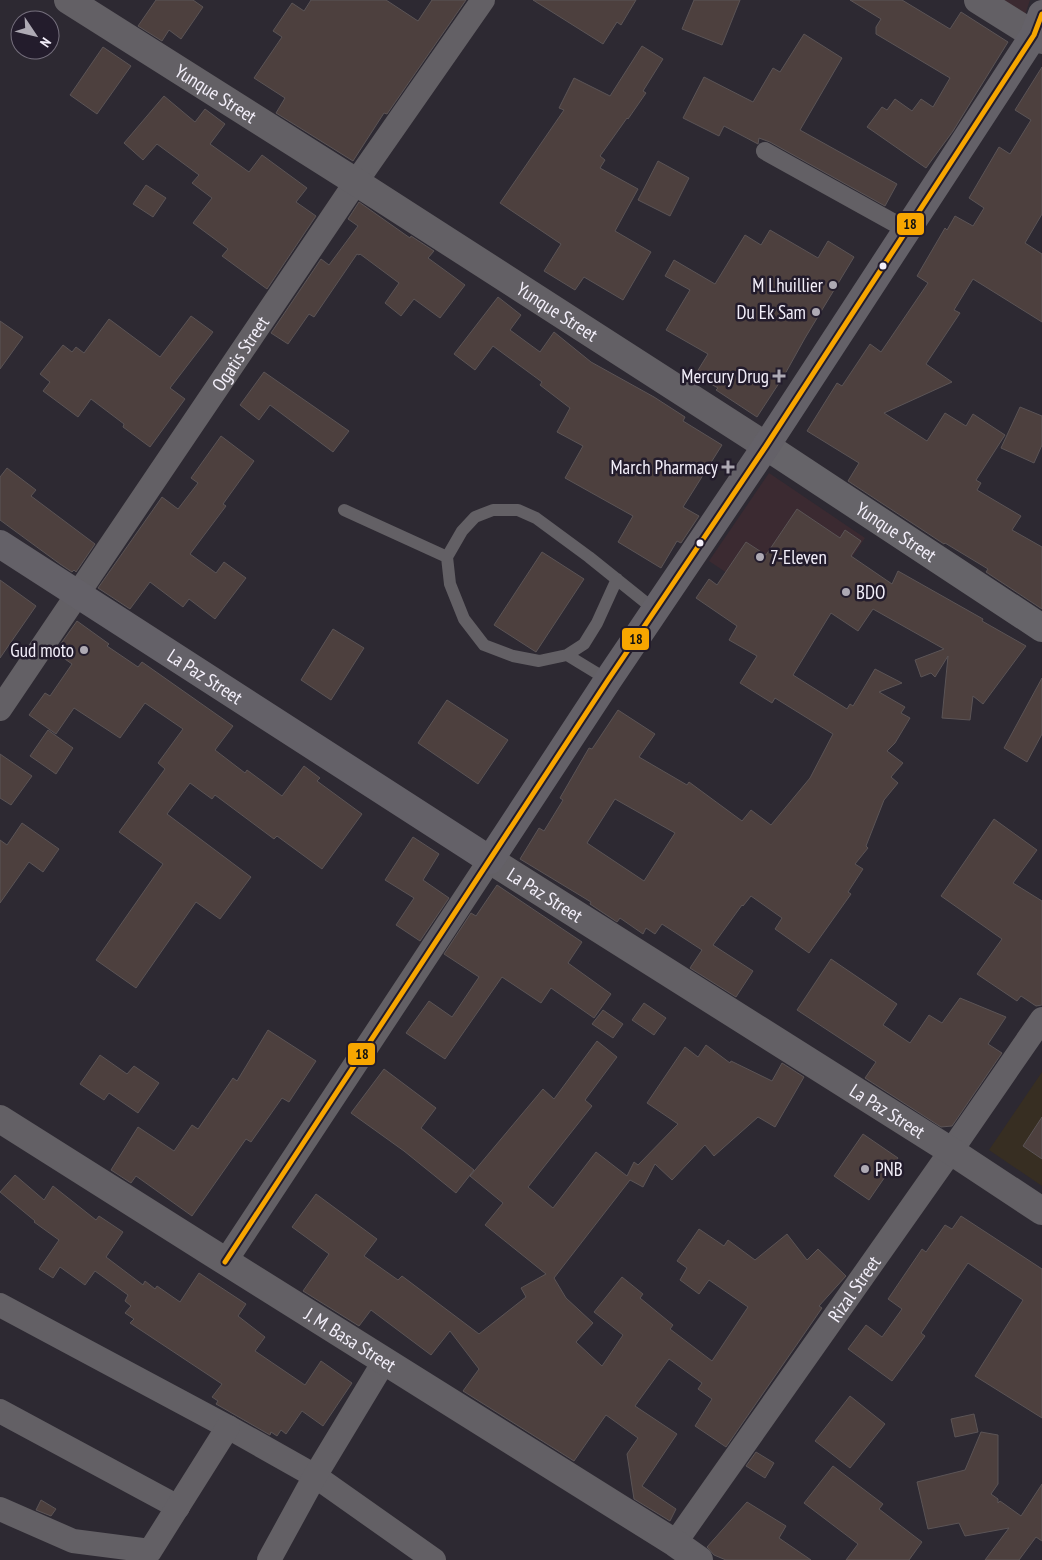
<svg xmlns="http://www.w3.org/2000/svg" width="1042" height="1560" font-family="'PT Sans Narrow',sans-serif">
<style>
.commercial{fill:#3b2a31}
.education{fill:#372e22}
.building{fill:#4d403e;stroke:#5b5456;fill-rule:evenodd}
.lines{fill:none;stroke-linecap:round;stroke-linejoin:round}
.service{stroke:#636065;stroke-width:12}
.pedestrian{stroke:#636065;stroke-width:18}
.minor{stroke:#636065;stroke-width:24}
.tertiary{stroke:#636065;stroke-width:28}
.secondary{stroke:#666469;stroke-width:28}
.primary{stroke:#646168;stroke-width:28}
.bus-1-casing{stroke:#231c2c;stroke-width:9}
.bus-1{stroke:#f7a600;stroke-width:5}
.bus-dot{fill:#f3effa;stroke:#231c2c;stroke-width:2}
.poi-dot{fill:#aeaab4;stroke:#231c2c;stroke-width:2}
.labels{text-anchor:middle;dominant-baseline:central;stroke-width:5;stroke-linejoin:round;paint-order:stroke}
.street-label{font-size:19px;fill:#f3effa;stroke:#231c2c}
.poi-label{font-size:19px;fill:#f3effa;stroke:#231c2c;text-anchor:end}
.line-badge{stroke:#231c2c;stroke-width:2}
.pale-badge-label{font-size:14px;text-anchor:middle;font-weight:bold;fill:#111}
</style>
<rect width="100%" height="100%" fill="#2d2932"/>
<path class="commercial" d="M1000,0H1030L1025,15Z
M769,473L865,538L806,626L709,561Z"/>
<path class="education" d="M1042,1072V1186L989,1150Z"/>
<path class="building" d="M156,0H193L203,7L181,39L169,30L162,41L138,26Z
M311,0H386L418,21L432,0H466L387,114L384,113L353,161L276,113L285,98L254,78L282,37L273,31L292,3L304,11Z
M533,0H636L621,25L617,22L603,44Z
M694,0H740L722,45L682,29Z
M850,0H902L950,29L961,12L1008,42L953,131L926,168L867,127L882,107L887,110L895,99L912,111L921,99L933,107L950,78L876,34V27L881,19Z
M804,34L842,58L800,130L897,184L885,206L770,142L759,138L758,144L724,126L719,136L683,118L704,77L753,102L773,68L780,72Z
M642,46L663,59L643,91L646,93L628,119L627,118L600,156L605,160L600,168L638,189L615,231L651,252L623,300L584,277L575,290L544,271L561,244L500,203L564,110L559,108L574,78L610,96Z
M103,47L131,66L97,114L70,95Z
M1042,67V214L1025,243L1042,254V322L973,279L954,310L960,313L926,364L952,382L884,413L927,441L945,413L966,426L973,414L1005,435L976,480L981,483L977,490L1021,516L1012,530L1042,547V609L986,572L988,569L945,543L944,544L848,481L859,463L807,431L837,383L842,386L870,344L881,352L928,283L917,276L945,228L947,230L955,216L973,226L984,208L969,198L999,147L1010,154L1031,120L1015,110Z
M164,96L195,122L205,109L225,124L210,144L249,172L262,155L307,188L296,202L316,216L267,289L222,256L228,249L193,223L212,198L192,183L199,175L157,144L143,160L124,143Z
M658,161L689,178L670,216L638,200Z
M146,185L166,198L153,217L133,204Z
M359,202L410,238L411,236L434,251L428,258L465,285L440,318L414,299L401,316L385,303L399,283L360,254L359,255L357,254L314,317L309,314L288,344L271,333L321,259L329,265L358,226L348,219Z
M770,230L818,258L828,241L854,257L805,338L785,374L757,417L716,390L718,388L695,375L708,354L666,330L690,290L665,276L674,260L715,284L745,235L761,245Z
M498,297L521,315L510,330L540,352L554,332L591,362L654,397L685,417L683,421L722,445L683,507L699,516L681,543L677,541L661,568L618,542L633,516L565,478L583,446L557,432L570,408L540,385L542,382L493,346L475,370L454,354Z
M191,316L213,332L170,388L185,399L150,447L123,427L124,424L91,399L78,417L43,391L50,382L40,374L63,345L72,352L76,347L84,353L109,319L160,357Z
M0,321L23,337L0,369Z
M264,372L349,431L333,452L270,405L259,420L240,405Z
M1020,407L1042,416V445L1034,463L1001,448Z
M221,436L254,461L223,504L226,506L190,554L216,573L224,562L246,578L215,619L189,599L183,607L150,582L130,609L98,588L162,497L178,509L198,483L191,478Z
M7,468L36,490L31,496L95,544L76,572L74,570L72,572L60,564L0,520V477Z
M797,509L840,538L845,530L861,541L851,556L892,584L898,571L983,619L982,621L1026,646L983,704L973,696L970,720L942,718L948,656L935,677L931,673L921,677L915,660L944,649L873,609L858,631L831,613L793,675L847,709L850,704L853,706L875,669L902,683L879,692L905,707L901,713L910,718L895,743L887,751L903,763L891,777L898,783L884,800L866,846L868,848L855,864L863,869L848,892L851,894L809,953L775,929L782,918L751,896L743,906L742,905L713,945L753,971L736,997L690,968L702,950L662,924L655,934L646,928L643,934L620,918L617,922L590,904L591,902L520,859L539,828L544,831L563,800L560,798L589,748L592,749L618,710L655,734L639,757L687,785L689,782L742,821L751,810L771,825L810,778L833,734L775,698L772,703L740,683L757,656L729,640L737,626L696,598L709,579L717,585L746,542L766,555ZM615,799L675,833L644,881L587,843Z
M542,552L584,579L536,652L494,625Z
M0,580L36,606L0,658Z
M77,621L109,644L107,646L138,667L142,662L233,726L215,750L245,773L247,770L282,796L304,766L320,778L317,781L362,814L322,869L277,836L274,839L215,795L212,799L190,783L167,814L251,877L220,919L196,902L136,988L96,960L163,864L119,832L165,769L158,763L183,729L145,703L120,738L74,708L56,734L29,715L45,693L50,696L72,664L55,652Z
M333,629L364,648L331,700L301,680Z
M1042,678V734L1027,762L1004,748Z
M447,700L508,740L478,784L418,743Z
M48,730L73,748L56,774L30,756Z
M0,754L32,776L11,805L0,798Z
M994,819L1037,850L1013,883L1042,901V1005L1036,1006L1021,996L1017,1001L977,974L1002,939L941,896Z
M22,823L59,849L43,872L29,862L0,903V840L7,845Z
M413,837L439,854L423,880L449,898L420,941L396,925L414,898L385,880Z
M497,885L582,942L568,963L611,994L594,1018L551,988L541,1003L502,977L445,1059L406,1033L429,1001L452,1017L479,977L444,954L471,913L476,916Z
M831,959L897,1004L883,1025L910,1043L929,1015L942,1023L960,998L1006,1017L988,1044L1002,1053L952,1126L941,1127L865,1078L876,1062L797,1010Z
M644,1003L666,1018L654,1035L632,1020Z
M603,1010L623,1024L613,1038L592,1024Z
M268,1030L316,1061L289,1102L282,1098L251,1142L246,1139L192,1216L136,1176L131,1183L111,1170L138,1127L174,1151L192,1125L198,1129L233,1078L237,1081Z
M597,1041L617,1057L585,1100L592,1106L528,1187L553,1208L596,1152L627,1176L634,1162L638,1165L678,1124L647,1103L685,1047L698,1057L706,1045L730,1063L731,1061L772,1081L782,1063L804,1077L775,1127L758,1117L714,1156L705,1145L672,1180L655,1164L643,1187L630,1180L554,1278L566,1298L593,1323L576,1342L602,1366L623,1335L594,1312L622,1277L643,1294L640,1298L673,1325L670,1329L712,1361L748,1307L709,1280L699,1294L680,1280L687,1268L677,1261L699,1229L724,1246L728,1240L755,1260L787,1234L807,1260L818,1249L846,1276L819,1306L822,1308L726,1447L695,1426L712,1399L698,1389L702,1383L669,1359L635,1406L677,1434L642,1486L676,1509L670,1521L634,1499L627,1454L638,1438L606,1415L574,1461L463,1391L479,1369L450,1331L431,1355L371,1310L359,1326L303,1291L329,1254L292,1227L316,1194L377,1239L364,1256L398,1280L402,1276L479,1334L526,1297L521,1288L546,1274L485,1225L503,1203L470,1176L543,1089L554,1099Z
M100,1055L127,1074L134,1066L159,1083L138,1113L109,1093L104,1100L80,1084Z
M384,1069L436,1108L421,1128L474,1170L456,1193L404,1151L351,1113Z
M1042,1117V1159L1023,1146Z
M863,1134L898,1158L869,1200L834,1176Z
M15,1175L44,1200L53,1186L96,1220L99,1216L123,1232L106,1257L143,1285L145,1281L155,1289L157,1286L180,1302L199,1273L246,1304L238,1316L265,1337L255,1351L305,1385L321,1361L352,1383L323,1426L302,1411L286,1434L281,1430L277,1436L271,1432L270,1435L216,1404L218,1401L212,1397L222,1384L130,1323L134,1319L125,1313L131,1306L125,1301L128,1295L95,1271L85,1285L60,1267L53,1278L39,1269L59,1240L34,1222L35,1221L0,1192Z
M961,1216L1042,1269V1418L975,1376L1023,1300L968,1263L921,1333L925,1336L892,1381L848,1349L866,1325L882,1337L902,1309L888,1299L922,1249L926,1252L945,1225L952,1229Z
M850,1396L885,1424L850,1468L815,1441Z
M974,1414L978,1432L955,1437L951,1419Z
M981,1432L998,1435V1484L991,1494L998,1499V1503L1000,1501L1021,1516L1042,1484V1541L1036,1537L1019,1560H985L1009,1528L965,1536L959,1523L928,1529L917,1482L965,1470Z
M756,1452L774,1463L765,1478L746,1466Z
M833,1466L883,1504L879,1509L922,1542L909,1560H846L858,1544L804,1503Z
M41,1500L56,1509L51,1516L36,1510Z
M747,1502L786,1526L779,1538L811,1560H726L714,1555L707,1547Z"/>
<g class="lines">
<path class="service" d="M344,510L447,557L462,531L475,517L493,510H518L536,518L589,557L655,610
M447,557L450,584L464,619L484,645L513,656L539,661L567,655L584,644L597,623L617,579
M567,655L608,680"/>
<path class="pedestrian" d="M765,151L907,230"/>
<g class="minor">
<path id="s1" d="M0,709L356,182L483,0"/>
<path d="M225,1262L490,860"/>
<path d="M0,1305L228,1427L315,1476L434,1560"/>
<path d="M0,1411L178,1507"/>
<path d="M0,1509L73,1541L150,1551L228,1427"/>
<path id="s2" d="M675,1543L951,1151L1042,1019"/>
<path d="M269,1560L315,1476L385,1360"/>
</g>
<g class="tertiary">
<path id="s3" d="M68,0L356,182L766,446"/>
<path d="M978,0L1042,40"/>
<path id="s4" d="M490,860L951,1151L1042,1211"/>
<path id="s5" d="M0,1119C224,1262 451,1401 675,1543L699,1560"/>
</g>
<path class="secondary" id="s6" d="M766,446L1042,628"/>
<path class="primary" id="s7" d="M0,544L490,860L608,680L766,446L1034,35L1042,14"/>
<defs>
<path id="bus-1" d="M225,1262L608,680L766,446L1034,35L1042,14"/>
</defs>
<use href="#bus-1" class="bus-1-casing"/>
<use href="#bus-1" class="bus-1"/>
</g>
<g class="bus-dot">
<circle cx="883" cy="266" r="4.5"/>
<circle cx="700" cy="543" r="4.5"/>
</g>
<g class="poi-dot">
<circle cx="833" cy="285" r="5"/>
<circle cx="816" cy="312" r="5"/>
<path d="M776.5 368.5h5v5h5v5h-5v5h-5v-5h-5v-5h5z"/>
<path d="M725.5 459.5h5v5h5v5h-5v5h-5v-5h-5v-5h5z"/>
<circle cx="760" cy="557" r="5"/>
<circle cx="846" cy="592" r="5"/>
<circle cx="84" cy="650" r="5"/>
<circle cx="865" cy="1169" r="5"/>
</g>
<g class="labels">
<g class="street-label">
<text stroke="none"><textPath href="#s3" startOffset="175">Yunque Street</textPath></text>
<text stroke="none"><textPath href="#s3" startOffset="580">Yunque Street</textPath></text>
<text stroke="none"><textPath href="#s1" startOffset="429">Ogatis Street</textPath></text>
<text stroke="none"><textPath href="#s6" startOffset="156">Yunque Street</textPath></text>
<text stroke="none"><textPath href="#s7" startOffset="244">La Paz Street</textPath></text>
<text stroke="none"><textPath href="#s4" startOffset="65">La Paz Street</textPath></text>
<text stroke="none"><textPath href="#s4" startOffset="470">La Paz Street</textPath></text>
<text stroke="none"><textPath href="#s2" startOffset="311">Rizal Street</textPath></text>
<text stroke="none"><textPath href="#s5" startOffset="414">J. M. Basa Street</textPath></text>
</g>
<g class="poi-label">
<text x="823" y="285">M Lhuillier</text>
<text x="806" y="312">Du Ek Sam</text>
<text x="769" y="376">Mercury Drug</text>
<text x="718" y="467">March Pharmacy</text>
<text x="770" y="557" text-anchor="start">7-Eleven</text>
<text x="856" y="592" text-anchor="start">BDO</text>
<text x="74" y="650">Gud moto</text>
<text x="875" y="1169" text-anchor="start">PNB</text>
</g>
</g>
<g class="line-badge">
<rect x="896" y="212" width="29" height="24" rx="5" fill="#f7a600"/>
<rect x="621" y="627" width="29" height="24" rx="5" fill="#f7a600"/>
<rect x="347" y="1042" width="29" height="24" rx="5" fill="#f7a600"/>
</g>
<g class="pale-badge-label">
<text x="910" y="229">18</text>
<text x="636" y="644">18</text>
<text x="362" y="1059">18</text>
</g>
<g transform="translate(35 35) rotate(125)"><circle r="24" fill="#231c2c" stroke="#76707e"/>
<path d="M0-4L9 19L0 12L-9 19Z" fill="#aeaab4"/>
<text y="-8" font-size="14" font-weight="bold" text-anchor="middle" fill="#f3effa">N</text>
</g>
</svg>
